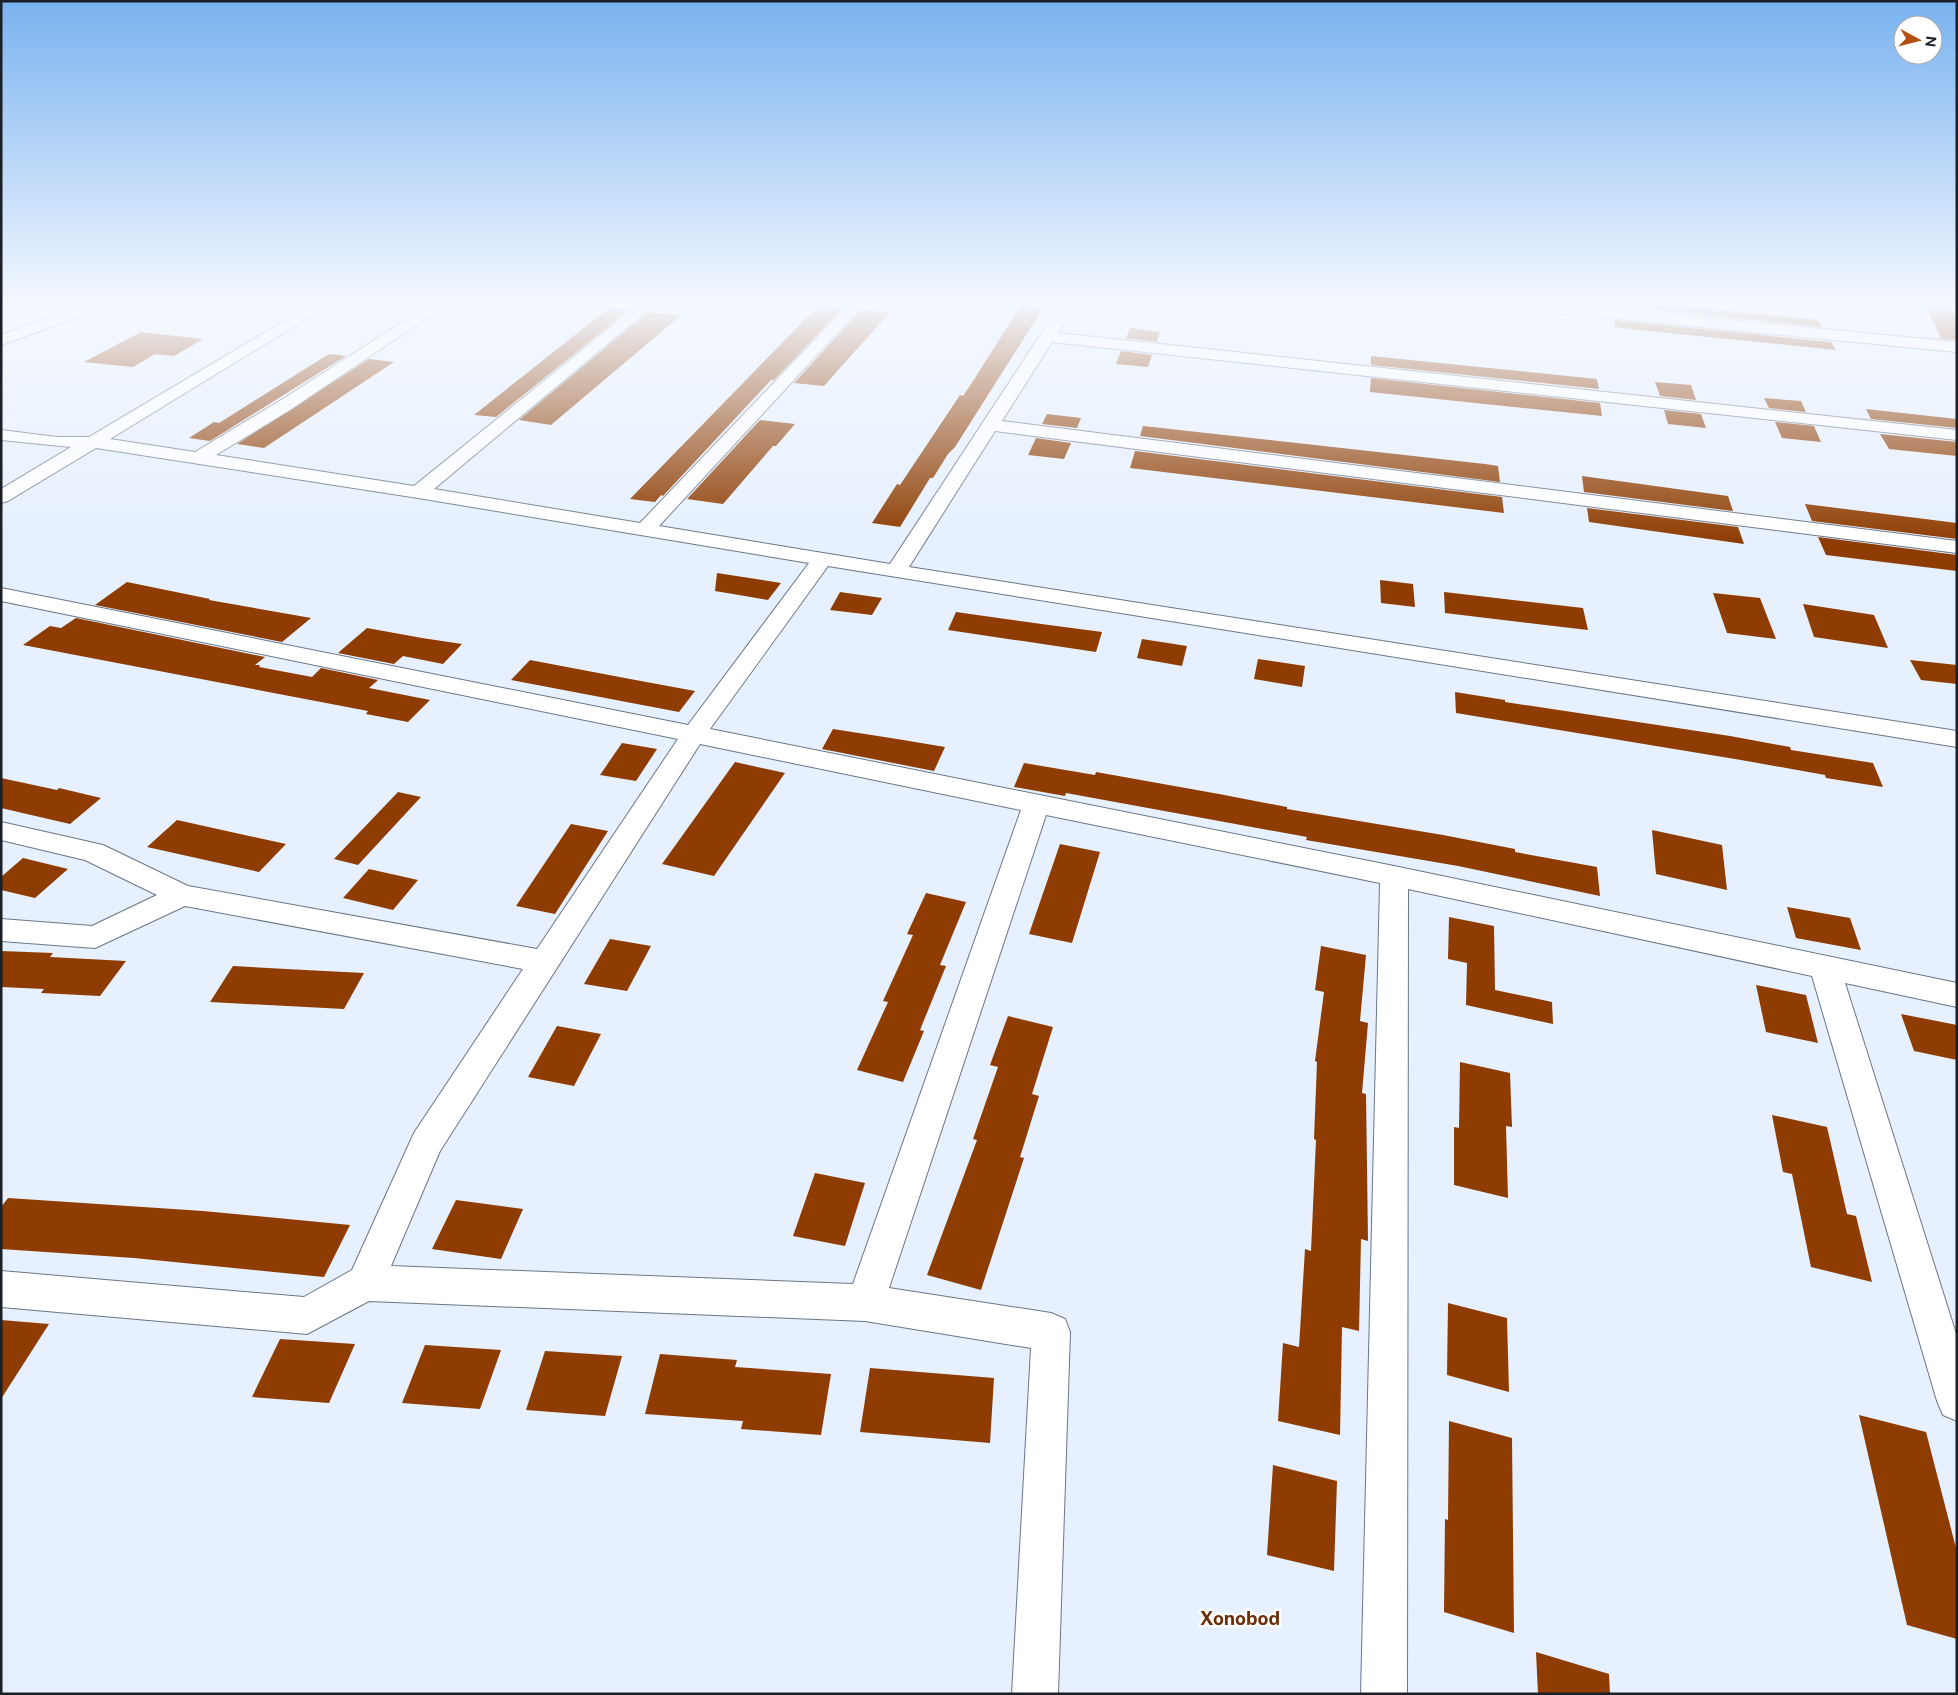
<svg xmlns="http://www.w3.org/2000/svg" width="1958" height="1695" font-family="'Public Sans',sans-serif">
<style>
.building{fill:#8e3c01}
.lines{fill:none;stroke-linecap:round;stroke-linejoin:round}
.minor-casing{stroke:#6b7786;stroke-width:2}
.primary-casing{stroke:#6b7786;stroke-width:2}
.minor{fill:#fff;fill-rule:evenodd}
.primary{fill:#fff;fill-rule:evenodd}
.labels{text-anchor:middle;dominant-baseline:central;stroke-width:5;stroke-linejoin:round;paint-order:stroke}
.near-neighbourhood-label{font-size:19px;font-weight:bold;fill:#6c2e06;stroke:#fff}
</style>
<rect width="100%" height="100%" fill="#e6f0fe"/>
<path class="building" d="M819,305L844,307L774,380H771L663,496L661,495L655,502L630,499Z
M1021,305L1043,308L955,447L948,454L933,478H930L900,527L872,523L897,484L900,485L960,395L963,396L975,378Z
M1609,305H1676L1818,320L1822,327Z
M1926,305H1950L1957,319V340L1941,339Z
M609,308L629,310L496,417L474,415Z
M862,309L890,312L824,386L794,383Z
M648,312L680,316L551,425L519,420Z
M1614,320L1831,342L1836,350L1639,330L1615,327Z
M1130,328L1160,332L1157,342L1126,338Z
M141,332L203,339L174,356L155,354L133,367L84,362Z
M1121,351L1152,355L1148,367L1116,364Z
M329,354L346,356L210,441L189,438L214,422L219,423Z
M1371,356L1597,379L1599,389L1371,365Z
M369,359L394,362L264,448L237,444Z
M1371,378L1600,403L1602,416L1370,392Z
M1655,382L1691,385L1696,400L1660,396Z
M1764,398L1801,401L1806,412L1769,408Z
M1866,409L1957,419V428L1871,419Z
M1664,410L1701,414L1706,428L1668,424Z
M1047,414L1081,418L1077,428L1042,424Z
M760,420L795,424L776,446H773L723,504L687,499Z
M1775,422L1814,426L1821,442L1782,438Z
M1143,426L1485,464L1498,466L1500,482L1140,436Z
M1880,434L1957,442V456L1889,449Z
M1036,438L1071,443L1064,459L1028,455Z
M1135,451L1502,497L1504,513L1130,468Z
M1582,476L1728,496L1733,511L1584,492Z
M1805,504L1957,523V539L1812,521Z
M1587,508L1738,527L1744,544L1589,522Z
M1818,537L1957,555V571L1826,555Z
M717,573L781,583L768,600L715,591Z
M1380,580L1413,584L1415,607L1381,603Z
M127,582L210,599L209,600L311,618L282,642L95,605Z
M840,592L882,598L872,615L830,610Z
M1444,592L1583,608L1588,630L1445,613Z
M1713,593L1760,598L1776,639L1727,633Z
M1803,604L1874,615L1888,648L1814,637Z
M956,612L1049,625L1102,632L1096,652L948,630Z
M76,618L265,657L255,665H260L259,667L312,677L321,668L378,680L369,688L430,700L408,722L366,714L368,711L23,645L50,626L61,628Z
M367,628L422,638L462,644L443,664L403,656L394,664L338,653Z
M1142,639L1187,646L1182,666L1137,658Z
M1258,659L1305,666L1302,687L1254,679Z
M530,660L630,679L695,691L679,712L511,680Z
M1910,660L1957,665V684L1921,680Z
M1455,692L1505,700V702L1730,736L1790,747L1791,750L1873,763L1883,787L1826,778L1825,775L1741,760L1456,713Z
M833,729L897,739L945,747L934,771L822,749Z
M622,743L657,749L636,781L600,775Z
M735,762L785,773L714,876L662,864Z
M1024,763L1095,775L1096,772L1219,794L1287,807V809L1443,835L1515,849V852L1597,867L1600,896L1458,866L1306,840L1307,837L1230,823L1066,793L1065,796L1014,787Z
M1,778L57,790L59,788L101,798L70,824L1,808Z
M398,792L421,797L358,865L334,859Z
M177,820L240,834L286,844L259,872L147,847Z
M571,824L608,831L555,914L516,906Z
M1652,830L1722,845L1727,890L1656,874Z
M1060,844L1100,852L1072,943L1029,934Z
M23,858L68,869L35,898L1,890V877Z
M369,869L418,880L393,910L343,898Z
M926,893L966,902L940,965L946,966L920,1030L924,1031L903,1082L857,1070L888,1002L883,1001L913,935L907,934Z
M1787,907L1850,918L1861,950L1796,938Z
M1449,917L1494,926L1495,990L1552,1002L1553,1024L1466,1005L1467,963L1448,959Z
M610,939L651,946L627,991L584,984Z
M1321,946L1366,955L1360,1021L1368,1023L1362,1093L1366,1094L1368,1241L1361,1239L1359,1331L1342,1327L1340,1435L1278,1421L1283,1343L1299,1347L1305,1249L1311,1251L1316,1140L1314,1139L1317,1062L1315,1061L1324,992L1315,990Z
M1,951L53,953L50,957L126,961L100,996L41,993L44,989L1,987Z
M233,966L305,970L364,973L344,1009L210,1002Z
M1756,985L1806,995L1818,1043L1766,1032Z
M1901,1014L1957,1025V1060L1914,1051Z
M1008,1016L1053,1027L1032,1094L1039,1096L1020,1157L1024,1158L981,1290L927,1275L977,1140L973,1139L998,1067L990,1065Z
M557,1026L601,1034L574,1086L528,1077Z
M1460,1062L1510,1073L1512,1127L1506,1126L1508,1198L1454,1185V1127L1459,1128Z
M1772,1115L1827,1127L1847,1214L1856,1216L1872,1282L1811,1267L1792,1174L1783,1172Z
M815,1173L865,1183L845,1246L793,1236Z
M8,1198L203,1211L350,1225L324,1277L134,1258L1,1249V1207Z
M456,1200L523,1209L501,1259L432,1249Z
M1448,1303L1507,1318L1509,1392L1447,1375Z
M1,1320L49,1324L1,1399Z
M280,1339L355,1344L329,1403L252,1397Z
M425,1345L501,1350L480,1409L402,1403Z
M545,1351L622,1356L605,1416L526,1410Z
M660,1354L737,1360L735,1367L831,1374L821,1435L741,1429L743,1421L645,1414Z
M870,1368L994,1378L990,1443L860,1432Z
M1859,1415L1926,1432L1957,1552V1639L1907,1625Z
M1449,1421L1512,1438L1514,1633L1444,1612L1445,1519L1448,1520Z
M1273,1465L1337,1481L1334,1571L1267,1555Z
M1536,1652L1609,1674L1610,1694H1538Z"/>
<g class="lines">
<defs>
<path id="minor" d="M311,305H329L110,439L195,452L278,402L429,305H446L290,410L216,455L414,486L638,305H654L434,489L640,523L848,305H863L659,526L890,564L1060,305H1075L1058,333L1957,430V440L1052,342L1002,421L1957,541V553L995,431L909,567L1957,731V747L828,566L710,729L1394,866L1957,983V1007L1845,983L1957,1337V1421L1943,1415L1937,1401L1812,976L1408,889L1407,1694H1361L1380,883L1046,815L889,1288L1051,1313L1065,1319L1070,1332L1058,1694H1012L1031,1348L865,1321L369,1301L307,1334L1,1307V1271L304,1297L352,1270L414,1133L523,969L185,906L95,948L1,941V919L92,926L157,895L85,860L1,840V822L103,845L188,886L537,949L678,739L1,601V588L688,725L809,563L418,498L96,448L8,501L1,503V489L71,447L1,440V430L57,437H89ZM700,744L1021,810L853,1284L391,1266L440,1151Z
M1522,305H1576L1957,342V352L1529,310Z"/>
<path id="primary" d="M84,305H106L104,308L1,345V335Z"/>
</defs>
<use href="#minor" class="minor-casing"/>
<use href="#primary" class="primary-casing"/>
<use href="#minor" class="minor"/>
<use href="#primary" class="primary"/>
</g>
<linearGradient id="sky" x2="0" y2="1"><stop stop-color="#79b2f0"/><stop offset="0.56" stop-color="#f4f8ff"/><stop offset="1" stop-color="#f4f8ff" stop-opacity="0"/></linearGradient>
<rect width="1958" height="542" fill="url(#sky)"/>
<g class="labels">
<g class="near-neighbourhood-label">
<text x="1240" y="1618">Xonobod</text>
</g>
</g>
<rect width="1958" height="1695" fill="none" stroke="#1b1f26" stroke-width="5"/>
<g transform="translate(1918 40) rotate(97)"><circle r="24" fill="#ffffff" stroke="#a4a5a8"/>
<path d="M0-4L9 19L0 12L-9 19Z" fill="#b2510f"/>
<text y="-8" font-size="14" font-weight="bold" text-anchor="middle" fill="#1b1f26">N</text>
</g>
</svg>
